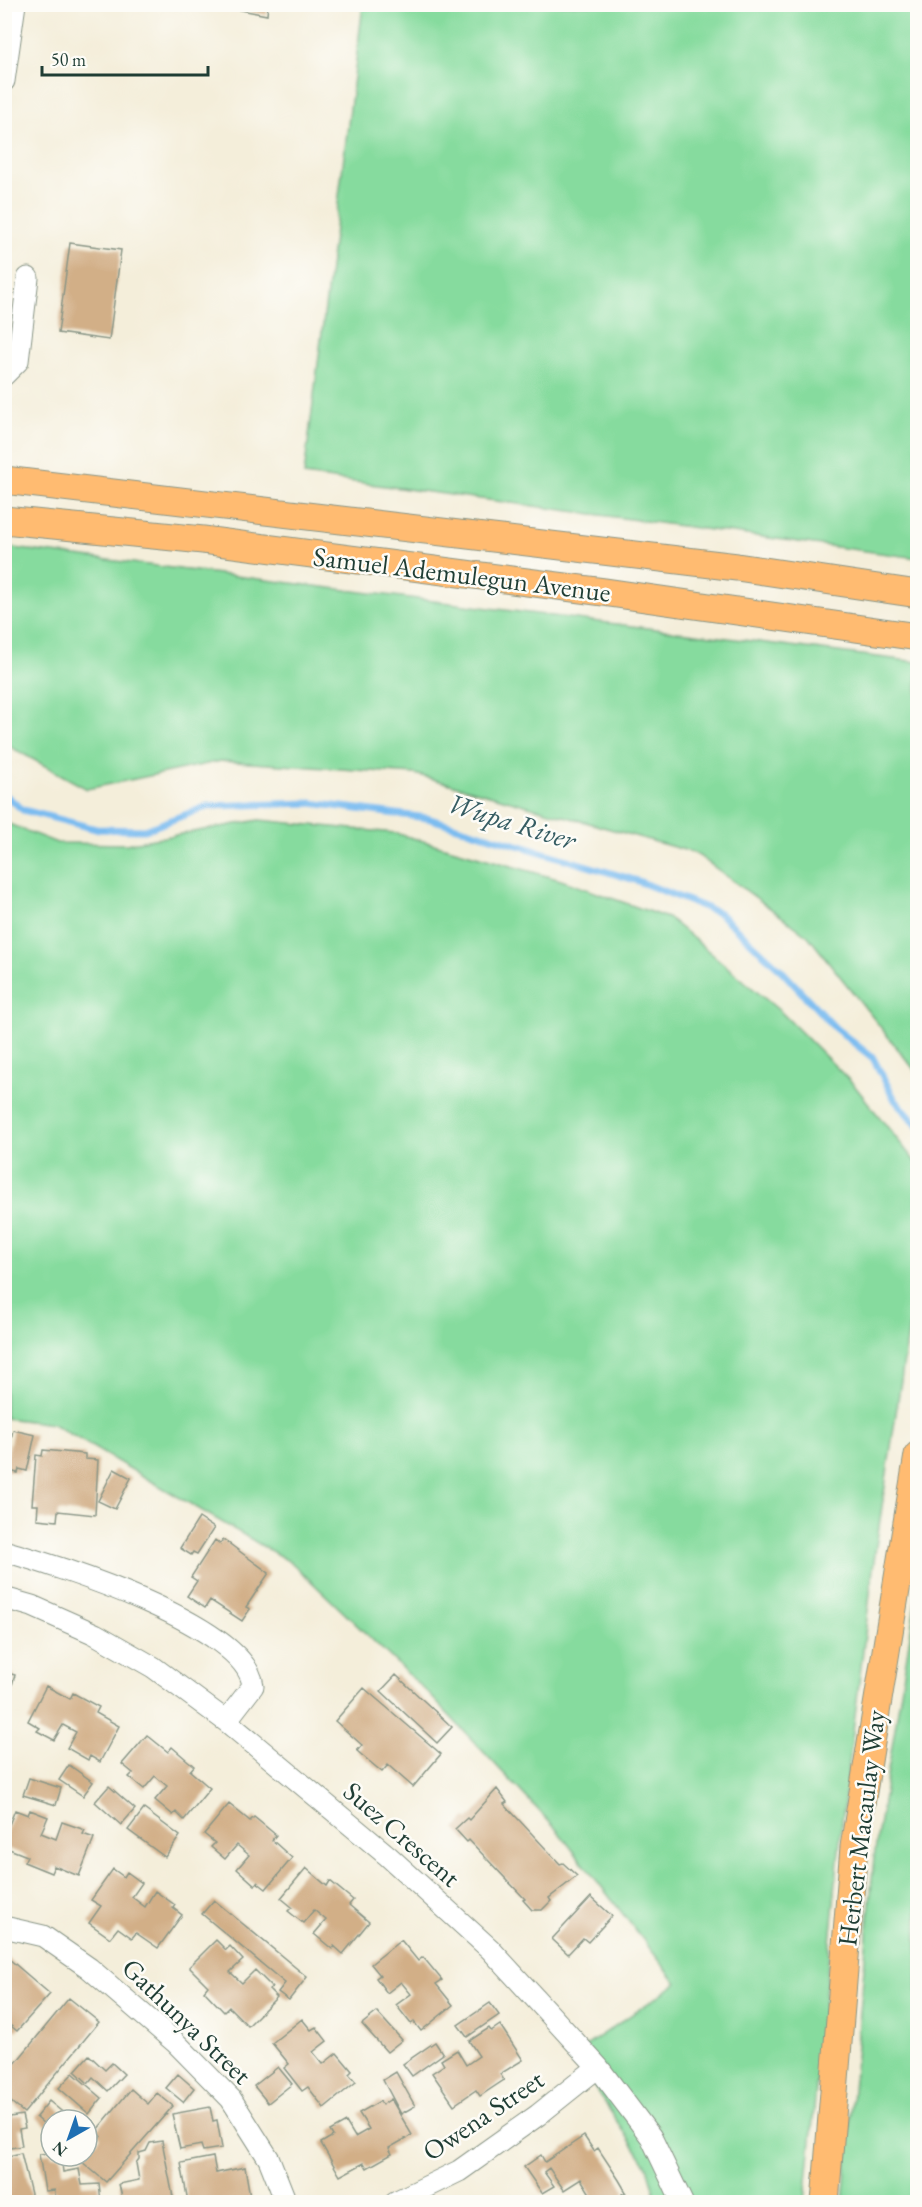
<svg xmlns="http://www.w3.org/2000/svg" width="922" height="2207" font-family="'EB Garamond',serif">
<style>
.green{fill:#86db9e;stroke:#528c69;stroke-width:1.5}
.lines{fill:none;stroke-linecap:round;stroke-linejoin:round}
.stream{stroke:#7abcf0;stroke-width:7}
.building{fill:#d2af87}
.minor-casing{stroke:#8a9687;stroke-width:23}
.major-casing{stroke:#8a9687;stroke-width:29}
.minor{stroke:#fff;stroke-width:21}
.major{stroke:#ffbb71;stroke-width:27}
.labels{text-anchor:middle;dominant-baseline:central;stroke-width:5;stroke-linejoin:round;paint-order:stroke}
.street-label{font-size:27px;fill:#1f3d34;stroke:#fdfcf7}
.water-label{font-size:28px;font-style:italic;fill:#365d63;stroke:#fdfcf7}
</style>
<rect width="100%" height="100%" fill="#fdfcf7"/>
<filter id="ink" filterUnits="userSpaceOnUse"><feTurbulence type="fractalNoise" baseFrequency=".0167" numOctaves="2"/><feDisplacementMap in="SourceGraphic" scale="12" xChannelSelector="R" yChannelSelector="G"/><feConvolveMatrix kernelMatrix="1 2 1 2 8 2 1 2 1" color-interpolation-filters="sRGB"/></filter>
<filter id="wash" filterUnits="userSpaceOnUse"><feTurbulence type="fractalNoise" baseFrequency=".008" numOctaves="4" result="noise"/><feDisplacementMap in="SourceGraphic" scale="24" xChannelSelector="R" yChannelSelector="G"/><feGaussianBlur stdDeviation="1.35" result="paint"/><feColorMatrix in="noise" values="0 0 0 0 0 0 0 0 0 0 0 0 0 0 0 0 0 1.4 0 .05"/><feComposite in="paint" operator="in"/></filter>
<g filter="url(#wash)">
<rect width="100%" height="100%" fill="#f4eeda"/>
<path class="green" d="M363,5H917V558L304,475Z
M5,547L917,662V1073L808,936L695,853L415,774L221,761L87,789L5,744Z
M259,820L395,833L561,880L670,919L781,1012L854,1085L917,1164V1299L909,1327L875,1553L841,1829L805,2202H657L647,2166L573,2055L677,1983L557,1830L429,1694L292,1563L53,1424L5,1418L4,822L57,843L126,844Z
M917,1593V2202H843L874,1857Z"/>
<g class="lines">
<path class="stream" d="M4,794L23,810L96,829L145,830L208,806L311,803L427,818L638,881L719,913L779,968L835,1028L873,1058L895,1100L918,1126"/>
</g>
<g id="blocks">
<path class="building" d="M230,4H268L267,15L230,8Z
M70,243L121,250L109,340L58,333Z
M13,1430L35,1435L27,1471L19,1469L18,1473L4,1470Z
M43,1450L85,1454V1459L98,1460L95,1515L58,1511L57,1521L37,1519L38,1505H32L36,1455L42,1456Z
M114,1469L131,1478L115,1509L98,1501Z
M199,1518L214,1528L197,1554L193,1552L191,1555L180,1548Z
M223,1539L269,1573L246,1607L250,1609L242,1621L210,1600L205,1608L187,1596L197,1581L191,1577L215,1540L220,1544Z
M4,1672L15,1675L5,1708H4Z
M396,1675L452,1727L437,1743L381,1691Z
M46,1686L70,1699L73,1693L99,1707L96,1713L119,1726L100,1762L90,1756L88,1760L67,1748L76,1732L63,1725L54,1740L37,1731L40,1728L28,1721Z
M364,1688L441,1754L413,1787L388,1765L382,1772L357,1751L362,1745L335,1721Z
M147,1735L168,1752L172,1747L194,1766L190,1771L210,1788L184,1820L176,1812L173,1815L155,1800L167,1786L155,1776L144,1789L129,1777L133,1773L122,1764Z
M69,1765L93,1782L83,1796L59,1780Z
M29,1778L61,1788L56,1805L23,1795Z
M109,1786L135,1809L121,1825L95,1802Z
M497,1789L507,1802L504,1804L560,1864L563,1863L577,1876L549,1898L551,1901L542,1910H532L523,1900L525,1899L469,1840L467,1842L455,1829L467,1818L469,1820Z
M229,1804L250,1821L254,1817L276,1835L272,1840L292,1858L266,1889L257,1882L255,1885L237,1869L249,1855L237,1845L225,1859L211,1847L215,1843L204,1834Z
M144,1809L180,1836L165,1857L128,1830Z
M15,1810L28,1815L30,1810L48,1817L41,1833L56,1839L62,1822L85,1830L83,1834L94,1838L79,1876L54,1866L51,1873L24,1862L27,1856L4,1847V1837Z
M306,1868L327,1886L330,1881L353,1900L349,1905L369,1922L343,1954L334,1946L332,1949L314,1934L326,1920L314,1910L303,1923L288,1911L292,1907L281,1898Z
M113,1869L124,1877L127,1872L142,1883L132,1897L145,1907L155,1891L175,1905L173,1908L182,1915L158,1948L136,1933L132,1938L118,1928L110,1938L89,1923L101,1906L91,1900Z
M591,1897L612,1916L588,1942L583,1938L568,1954L552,1939Z
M214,1900L307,1977L289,2000L278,1992L285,1983L202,1914Z
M216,1940L226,1950L230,1946L243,1960L230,1972L242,1983L255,1970L272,1987L269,1989L277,1997L248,2026L229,2007L224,2012L204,1991L208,1986L189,1967Z
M401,1940L418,1961L423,1957L442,1980L436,1984L453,2005L421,2031L414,2022L411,2024L396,2005L411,1994L401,1982L387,1993L376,1978L380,1975L371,1964Z
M4,1958L9,1959L50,1994L17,2031L4,2020Z
M69,1998L99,2022L24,2113L4,2096V2077Z
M490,2003L499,2015L467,2037L458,2025Z
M377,2012L402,2040L387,2052L362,2024Z
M302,2019L311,2030L316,2027L327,2041L313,2052L323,2064L337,2053L352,2071L349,2074L356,2082L324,2108L308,2087L302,2091L284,2068L289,2064L272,2043Z
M500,2025L523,2060L500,2074L504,2080L480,2096L476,2090L454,2105L432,2073L444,2065L441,2060L457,2050L466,2065L479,2056L469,2041L489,2028L491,2031Z
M435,2042L443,2054L412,2076L403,2064Z
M89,2055L105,2070L112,2063L124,2074L108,2091L93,2077L88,2083L75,2071Z
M278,2067L292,2084L268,2103L254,2086Z
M396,2072L415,2106L401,2114L383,2080Z
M73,2073L102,2098L89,2114L59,2088Z
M178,2074L194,2088L183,2102L166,2088Z
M131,2089L148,2104L157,2093L173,2106L106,2182L81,2161L101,2136L96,2131Z
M391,2099L412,2135L389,2148L392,2154L367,2168L364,2163L340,2176L321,2143L333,2136L330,2131L346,2122L355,2137L369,2129L359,2113L380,2101L382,2105Z
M49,2101L72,2120H51V2130L36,2117Z
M210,2107L213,2121L217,2120L222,2148L203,2151L201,2145L180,2149L172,2114Z
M22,2115L25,2128L19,2129L22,2146L4,2149V2118Z
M584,2136L594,2151L598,2148L619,2180L626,2192L622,2194L628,2202H584L592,2197L581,2179L564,2190L549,2168L544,2172L554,2186L542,2193L524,2167L541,2155L545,2162Z
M162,2141L174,2202H123L119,2184L139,2180L136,2163L139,2159V2153L146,2151L150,2143Z
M21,2153L32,2198L4,2202V2157Z
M51,2153V2156H61L63,2172L79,2169L82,2185L99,2184L101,2202H56L55,2190L45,2191L39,2154Z
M213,2157L216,2173L245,2167L251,2202H188L181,2163Z"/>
</g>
</g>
<g filter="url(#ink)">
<use href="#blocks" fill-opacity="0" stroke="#8a9687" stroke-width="1.5"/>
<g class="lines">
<defs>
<path id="minor" d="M4,81L15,4
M4,375L18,361L28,278
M4,1551C58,1566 248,1626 253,1686L226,1721
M4,1598L32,1606L95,1634L153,1667L226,1721L388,1856L490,1949L598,2067L651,2137L682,2202
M4,1927L43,1936L89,1968L175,2042L231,2099L269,2159L286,2202
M395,2202L459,2171L538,2115L598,2067"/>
<path id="major" d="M4,480L737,567L918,594
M4,520L203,540L604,592L918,637
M825,2202L854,1847L918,1455"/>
</defs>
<use href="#minor" class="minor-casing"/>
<use href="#major" class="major-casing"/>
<use href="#minor" class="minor"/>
<use href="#major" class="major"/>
</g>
</g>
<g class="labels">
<g class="street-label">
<text transform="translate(462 574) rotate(7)">Samuel Ademulegun Avenue</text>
<text transform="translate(861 1828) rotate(-83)">Herbert Macaulay Way</text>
<text transform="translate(402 1834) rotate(41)">Suez Crescent</text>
<text transform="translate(187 2021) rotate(44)">Gathunya Street</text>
<text transform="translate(483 2115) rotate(-34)">Owena Street</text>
</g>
<g class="water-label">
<text transform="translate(512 821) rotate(17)">Wupa River</text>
</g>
</g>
<rect width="922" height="2207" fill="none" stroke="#fdfcf7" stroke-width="24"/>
<g transform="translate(69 2138) rotate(220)"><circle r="28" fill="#fdfcf7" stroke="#a4b0a9" stroke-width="1.5"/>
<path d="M0-4.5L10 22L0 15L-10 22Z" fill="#1f6fb2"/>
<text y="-9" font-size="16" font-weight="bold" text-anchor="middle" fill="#1f3d34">N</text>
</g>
<path d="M42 66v9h166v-9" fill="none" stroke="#1f3d34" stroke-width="3"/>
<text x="51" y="66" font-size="18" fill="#1f3d34" stroke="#fdfcf7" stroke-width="4.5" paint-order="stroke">50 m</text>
</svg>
